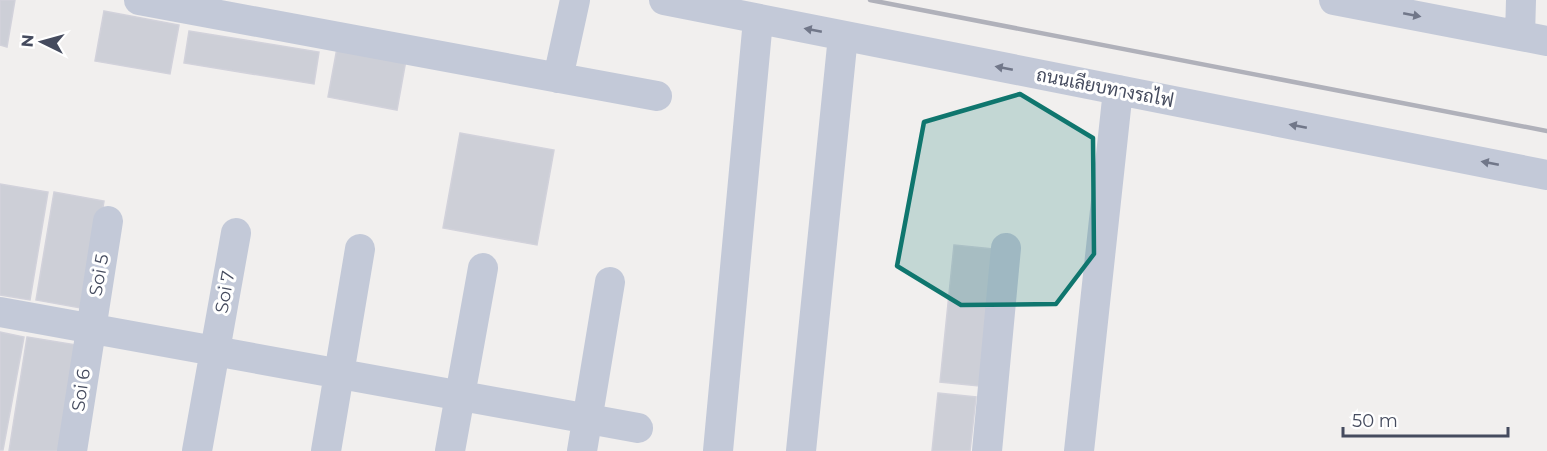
<svg xmlns="http://www.w3.org/2000/svg" width="1547" height="451" font-family="Montserrat,Sarabun,sans-serif">
<style>
.building{fill:#cdcfd7;stroke:#d2d2db;stroke-width:1.5}
.lines{fill:none;stroke-linecap:round;stroke-linejoin:round}
.minor{stroke:#c3c9d8;stroke-width:30}
.rail{stroke:#b0b1ba;stroke-width:4.5}
.oneway{fill:#717789}
.marked{fill:#0f766e;fill-opacity:0.2;stroke:#0f766e;stroke-width:4.5;stroke-linejoin:round}
.labels{text-anchor:middle;dominant-baseline:central;stroke-width:6;stroke-linejoin:round;paint-order:stroke}
.street-label{font-size:18px;fill:#454b5e;stroke:#fff}
</style>
<rect width="100%" height="100%" fill="#f1efee"/>
<path class="building" d="M0,0H15L7,47L0,45Z
M104,11L179,25L170,74L95,61Z
M189,31L319,52L314,84L184,63Z
M337,48L406,60L397,110L328,97Z
M460,133L554,150L537,245L443,228Z
M0,184L48,192L30,300L0,295Z
M54,192L104,201L86,309L36,300Z
M954,245L993,249L979,386L940,382Z
M0,332L24,337L3,450H0Z
M27,337L77,345L60,451H9Z
M938,393L976,397L970,451H932Z"/>
<g class="lines">
<path class="minor" d="M139,0L657,96
M664,0L1547,175
M1334,0L1547,41
M1520,36L1521,0
M558,78L575,0
M0,312L638,428
M72,451L108,221
M197,451L236,233
M326,451L360,249
M450,451L483,268
M582,451L610,282
M718,451L758,20
M801,451L843,36
M987,451L1006,248
M1079,451L1118,90"/>
<path class="rail" d="M870,0L1547,131"/>
</g>
<defs><path id="oneway-solid" d="M-6-.8H1V-3.2L6.5 0L1 3.2V.8H-6Z" transform="scale(1.5)"/></defs>
<g class="oneway">
<use href="#oneway-solid" transform="translate(1412 15) rotate(11)"/>
<use href="#oneway-solid" transform="translate(813 30) rotate(-169)"/>
<use href="#oneway-solid" transform="translate(1004 68) rotate(-169)"/>
<use href="#oneway-solid" transform="translate(1298 126) rotate(-169)"/>
<use href="#oneway-solid" transform="translate(1490 163) rotate(-169)"/>
</g>
<path class="marked" d="M1020,94L1093,138L1094,254L1056,304L961,305L897,266L924,122Z"/>
<g class="labels">
<g class="street-label">
<text transform="translate(1105 88) rotate(11)">ถนนเลียบทางรถไฟ</text>
<text transform="translate(99 275) rotate(-80)">Soi 5</text>
<text transform="translate(225 292) rotate(-80)">Soi 7</text>
<text transform="translate(81 390) rotate(-82)">Soi 6</text>
</g>
</g>
<g transform="translate(42 42) rotate(275)" stroke="#ffffff" stroke-width="4.5" paint-order="stroke">
<path d="M0-4.5L10 22L0 15L-10 22Z" fill="#454b5e"/>
<text y="-9" font-size="16" font-weight="bold" text-anchor="middle" fill="#454b5e">N</text>
</g>
<path d="M1343 427v9h165v-9" fill="none" stroke="#454b5e" stroke-width="3"/>
<text x="1352" y="427" font-size="18" fill="#454b5e" stroke="#ffffff" stroke-width="4.5" paint-order="stroke">50 m</text>
</svg>
